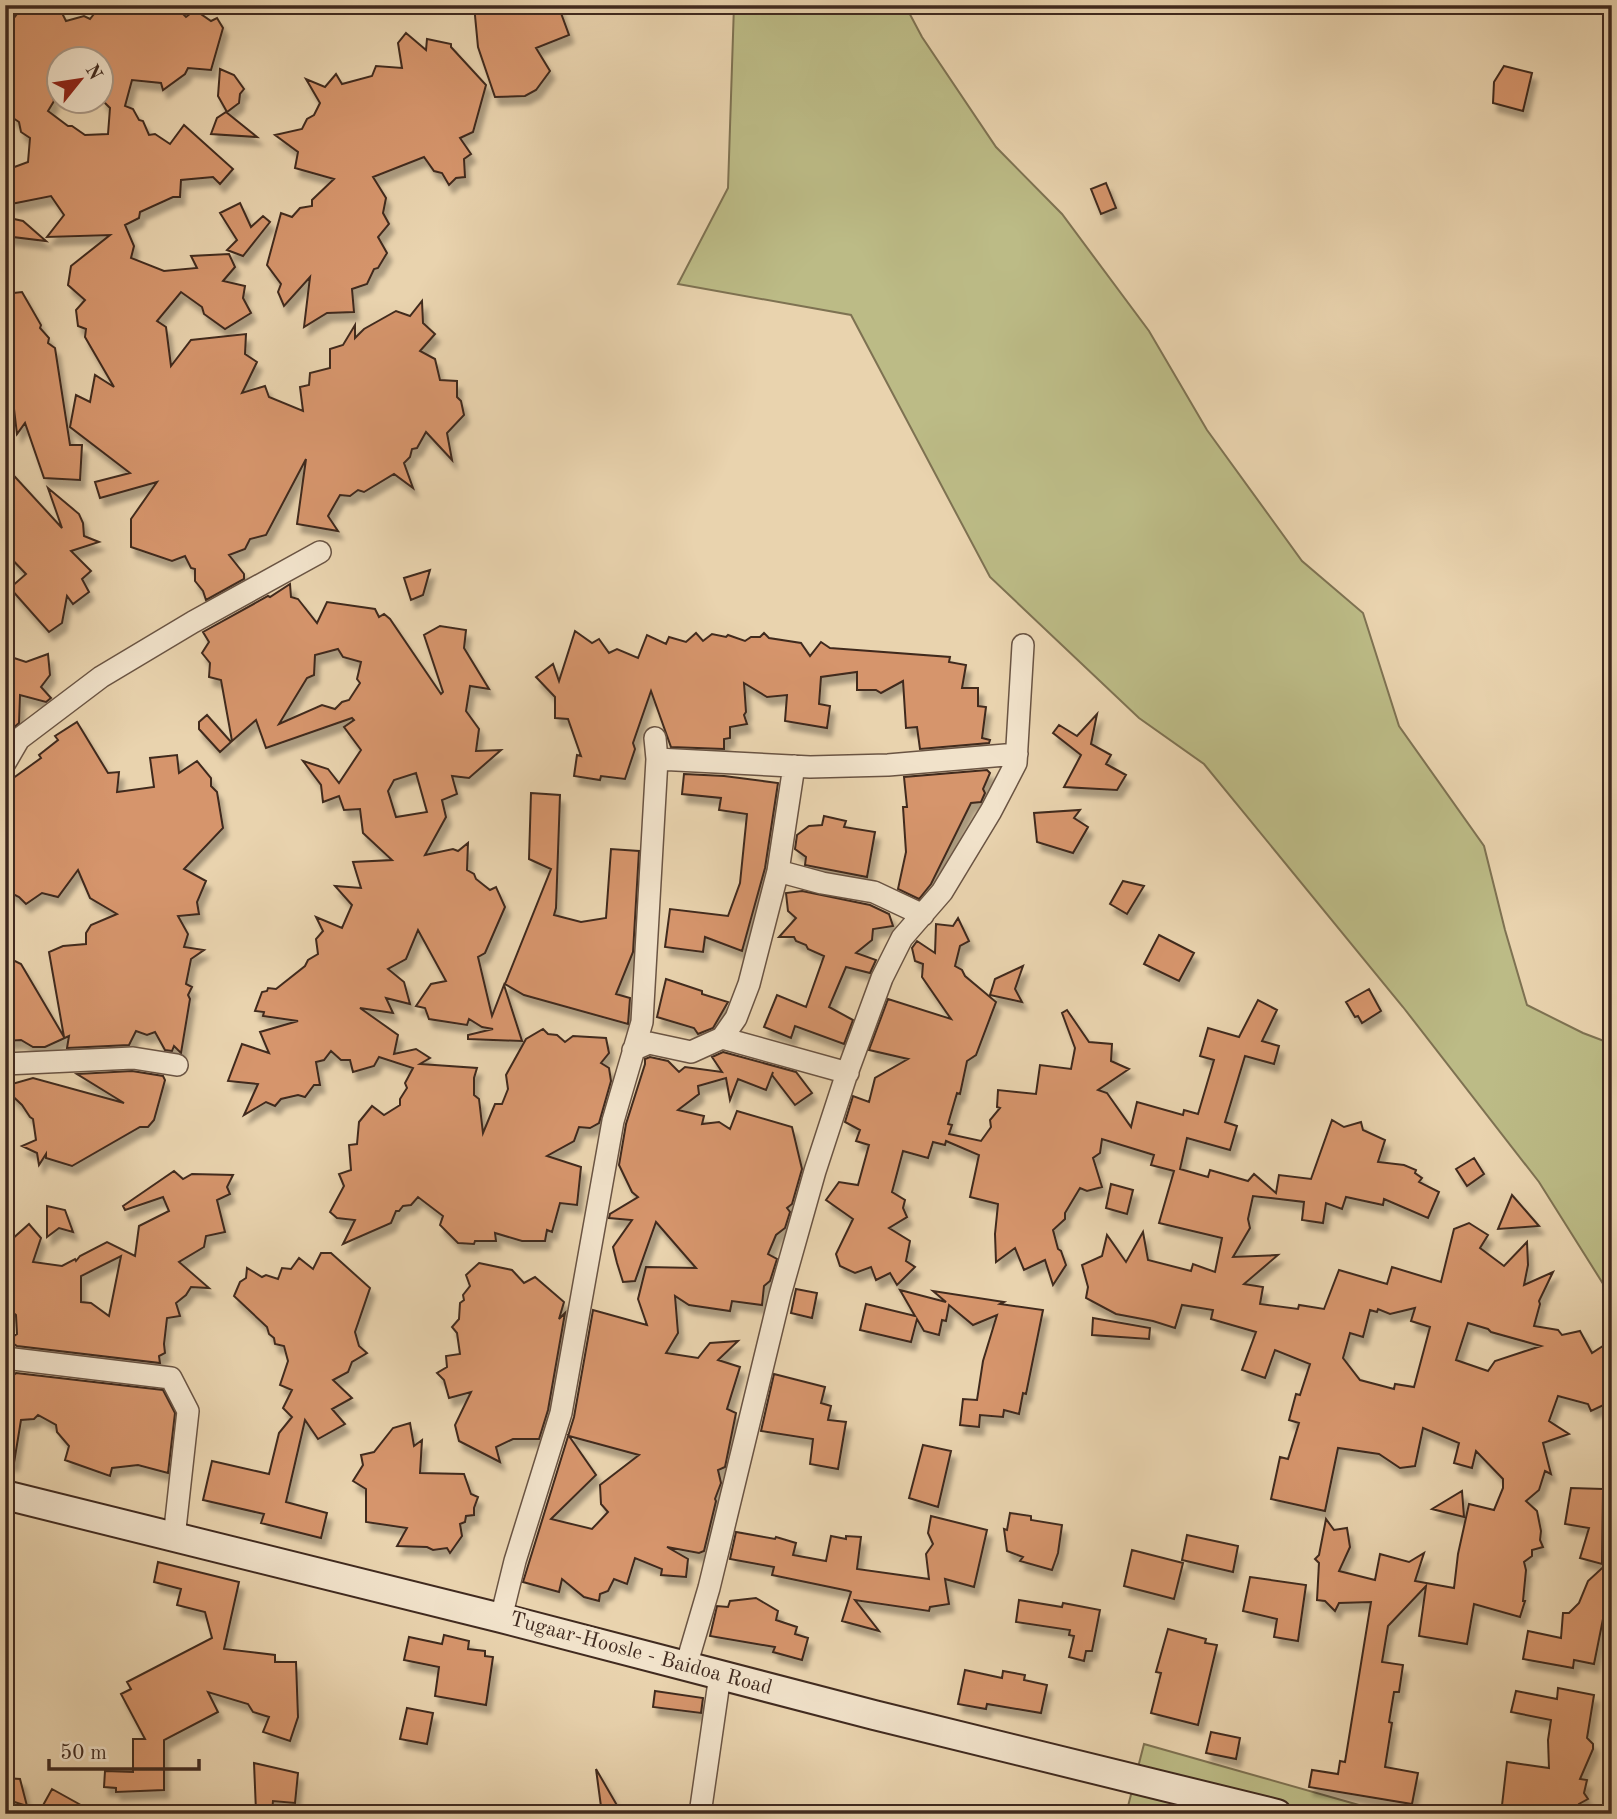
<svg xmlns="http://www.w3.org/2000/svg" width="1617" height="1819" font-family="'Old Standard TT',serif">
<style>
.green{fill:#bcbb86;stroke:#7e7252;stroke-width:2}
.building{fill:#d6956c;stroke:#402a1f;stroke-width:2;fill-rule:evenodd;filter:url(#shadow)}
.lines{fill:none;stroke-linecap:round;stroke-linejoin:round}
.minor-casing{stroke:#6a5443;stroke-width:24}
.secondary-casing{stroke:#402a1f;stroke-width:32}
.minor{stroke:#f1e2ca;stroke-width:21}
.secondary{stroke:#f1e2ca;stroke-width:28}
.labels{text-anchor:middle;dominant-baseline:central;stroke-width:7;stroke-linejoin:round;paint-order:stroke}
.street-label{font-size:21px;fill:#402a1f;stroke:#f1e2ca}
</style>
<defs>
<filter id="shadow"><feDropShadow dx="4.5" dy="8" stdDeviation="2" flood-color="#0004"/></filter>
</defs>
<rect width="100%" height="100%" fill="#e9d3ae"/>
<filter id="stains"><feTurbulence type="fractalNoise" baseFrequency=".00286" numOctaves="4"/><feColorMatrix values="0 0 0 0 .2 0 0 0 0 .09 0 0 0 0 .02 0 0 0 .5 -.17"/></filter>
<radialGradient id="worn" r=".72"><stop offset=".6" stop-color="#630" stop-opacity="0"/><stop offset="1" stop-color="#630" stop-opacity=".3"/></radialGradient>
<path class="green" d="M734,5H905L922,37L996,147L1062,214L1149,331L1207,430L1302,561L1363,613L1399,726L1484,846L1505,930L1527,1005L1583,1033L1612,1044V1298L1539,1182L1403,1007L1204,764L1139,718L990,577L851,315L678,284L728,188Z
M1144,1744L1366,1807L1394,1814H1126Z"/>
<path class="building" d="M101,5H166L167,9H178L186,17L195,10L211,21L217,18L223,28L211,70L188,68L185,74L163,90L161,83L132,80L125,106L133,109L139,120L143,121L149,135L155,134L170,144L184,125L233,169L220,184L213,177L181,180L180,197H173L140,212L139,218L125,225L134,246L131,258L164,271L197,268L191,256L229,254L235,267L223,281L245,286L243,298L251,313L225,329L204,314L202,307L181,292L157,321L166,327L171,366L191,340L246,334L245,354L257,362L242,393L265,386L269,397L303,411L300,387L309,385L310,373L330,368V349L343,345L355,325V338L364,329L396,311L410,316L422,301L423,323L435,334L420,351L435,359L440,380L457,381V397L461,401L464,415L447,433L452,460L426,432L417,448L412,449L410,457L404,463L413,488L394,474L364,492L358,490L350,496L340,495L328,516L338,531L297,524L306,459L266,535L250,539L245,549L229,555L244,574V579L206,600L203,591L195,581V569L191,568L185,556L172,561L131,547V519L157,482L100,498L95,482L130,473L70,427L76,395L90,402L95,375L114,387L85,337L86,329L78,326L76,310L85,300L68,285L71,266L110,235L47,237L64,215L51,196L11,204L9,191V169L28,162L30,138L21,132L19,122L13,118L9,101L5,103V30L23,6L36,14L49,9L62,13L66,21L84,16L90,19ZM60,60H102V100L110,108L108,134L85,135L72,126H68L48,111L54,101L48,82L60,84Z
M474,5H558L569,35L536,48L550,71L536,90L525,96L495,97L478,47Z
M406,33L426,50L427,39L451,44V47L486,85L473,132L460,138L471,154L464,159L465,177L456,178L449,185L442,173L434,171L424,157L373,177L386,198L383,213L389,224L378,237L387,253L378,268L374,269L367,284L352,289L354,312L327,313L304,327L310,277L284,306L278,292L281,284L267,265L281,213L292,217L300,208L312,206V200L334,179L295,168L298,152L275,135L302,129L307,119L314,115L320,103L306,79L325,87L336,74L342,84L372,76L376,66L402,68L398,43Z
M1504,66L1532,73L1523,111L1493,103L1494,82Z
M220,69L234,75L244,89L240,94L239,103L227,112L218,96Z
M226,112L257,137L211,134L217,118Z
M1106,183L1116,208L1101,214L1091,189Z
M240,203L251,227L263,216L270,222L243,256L227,250L237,240L220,213Z
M5,217L23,221L46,241L5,236Z
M22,292L41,325L40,328L49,338L48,343L55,348L70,445H82L80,480L44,478L25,423L17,434L14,409L5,400V294Z
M5,466L62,528L48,488L79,514L83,523L84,536L99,542L71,551L91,571L82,579L89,592L73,604L67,596L62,623L49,632L10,588L26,574L5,552Z
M430,570L423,595L411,600L404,578Z
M290,584L291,597L298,599L317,623L327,602L375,609L379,617L384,614L390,619L441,694L443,692L424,635L440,626L466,630L464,648L489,689L470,686L466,711L479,729L476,751L501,750L469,778L452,776L457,794L442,800L446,817L425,855L453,849L458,851L468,843L467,870L474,874L476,879L490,890L496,887L505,907L485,953L478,957L492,1016L504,985L522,1041L468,1039V1035L493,1029L482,1027L469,1019L467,1025L429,1019L425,1008L416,1006L431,984L446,981L418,930L406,959L388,969L404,982L410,1004L386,998L393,1013L360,1008L398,1035L394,1054L416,1049L430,1058L420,1064L477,1068L474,1078V1095L479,1099L483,1133L495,1104H502L508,1089L506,1075L526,1039L543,1029L548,1034L557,1035L565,1042L573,1036L606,1038L609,1053L601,1063L609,1068L611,1081L599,1123L590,1128L579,1127L574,1141L547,1156L581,1167L577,1205L560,1203L552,1232L547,1230L545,1241H522L495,1233L496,1241H475L474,1244L458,1243L440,1225L443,1216L418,1197L411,1205L403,1206L399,1211H396L391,1223L343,1244L355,1220L337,1218L330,1212L344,1186L339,1174L351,1170L349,1145L357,1144L359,1122L372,1106L384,1115L400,1105V1099L407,1088L405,1083L413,1068L379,1057L374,1066L353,1072L350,1060H341L331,1051L324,1060L316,1062L320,1085H314L305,1097L298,1095L281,1099L275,1106L266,1102L244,1115L258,1084L228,1081L242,1044L269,1053L260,1032L298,1021L263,1016L264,1012L255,1011L262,992L267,991L268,988L276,989L305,966L308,960L318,954L316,939L323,931L316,917L342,928L352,905L335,886L361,888L353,862L392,860L363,833L360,809L344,810L339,796L323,802L321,785L303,761L328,769L339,783L361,750L344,727L354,720L352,718L266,748L256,720L232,741L221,680L209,677L210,663L202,653L209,642L203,632L268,596L270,597ZM338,649L343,657L361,662L357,679L360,683L349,700L342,702L335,709L322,705L279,724L307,678L314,675L315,655ZM416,773L427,812L396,817L388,791L394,780Z
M575,631L592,643L599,639L609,653L617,649L638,658L647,635L666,644L669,637L686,642L696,633L703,641L712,634L726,637L728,635L745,641L751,637H760L764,633L769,638L801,643L810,656L821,642L830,648L950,657L949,662L966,665L962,688H978V706L986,707L982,738L990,740L989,743L920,749L917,727L906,728L903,681L881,693L876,690H857V672L821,677L819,704L830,706L827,728L785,721L787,695L767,697L744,683L746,712L744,715L747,724L730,727V738L724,739V749L671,747L651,691L633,743L635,749L625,779L601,776L600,780L574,776L577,755L581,756L568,719L555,718V697L536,677L553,664L559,681Z
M48,654L50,675L41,687L51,698L46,702L20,695L19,723L5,735V671L14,658L26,662Z
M1097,714L1091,744L1111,755L1106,764L1126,775L1117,790L1064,787L1081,755L1053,733L1059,725L1077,736Z
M207,715L231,742L220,752L199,729V722Z
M77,722L108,773L119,772L117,792L154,787L150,758L177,755L179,773L197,761L211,778V786L217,792L223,828L184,869L206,881L197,902L199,914L178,916L188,934L184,947L204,950L191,959L186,984L192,987L188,995L190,999L181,1053L174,1046L172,1051L165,1050L155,1032L147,1035L136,1031L129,1045L67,1048L69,1036L45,1047H33L21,1040L5,1041V956L21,964L64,1037L49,952L63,946L86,944V933L91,925L117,914L90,898L78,870L58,897L42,893L26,904L19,897L5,890V784L41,758L39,755L58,740L55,736Z
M987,770L990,773L983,789L985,793L981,802L971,803L931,884L919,899L898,889L906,852L903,807H907L904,777Z
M684,774L724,776L778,783L765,868L742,951L705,937L703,952L665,947L670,909L728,916L740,883L747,814L719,810L721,798L682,794Z
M531,793L560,795L556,908L554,915L581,922L606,918L611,849L639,851L633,952L616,994L630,998L628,1024L524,995L505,984L551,869L529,859Z
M1080,810L1074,818L1088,827L1073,853L1037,842L1034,813Z
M824,816L846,821L844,827L875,832L867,877L805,865L806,857L795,849L797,835L809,826L822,825Z
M1123,881L1144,886L1127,914L1110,904Z
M802,891L870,905L889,914L893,926L873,929L872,940L856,953L876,960L870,973L846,967L829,1007L853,1020L844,1044L795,1026L791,1038L764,1027L777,995L806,1007L824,956L808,949L806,945L796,941L794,937H779L796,918L788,911L786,893Z
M958,918L969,941L960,946L955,966L962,970L965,976L996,1002L976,1055L967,1061L960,1094L957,1093L948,1124L952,1125L949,1134L981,1141L991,1127L990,1120L1000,1108L997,1107L998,1090L1036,1094L1040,1065L1071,1069L1075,1048L1062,1013L1067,1010L1089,1042L1112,1044L1111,1061L1129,1069L1098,1090L1107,1093L1131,1127L1137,1102L1183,1115L1184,1110L1198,1114L1214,1060L1200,1056L1208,1028L1239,1037L1258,1000L1277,1010L1262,1041L1279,1046L1274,1064L1245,1056L1225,1122L1237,1126L1230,1150L1187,1138L1180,1169L1208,1177L1210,1170L1248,1181L1254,1174L1276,1193L1279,1175L1311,1179L1332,1120L1344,1127L1361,1122L1363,1130L1385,1140L1378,1162L1404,1165L1416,1170L1415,1173L1422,1178L1419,1182L1439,1192L1428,1218L1384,1199L1383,1205L1346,1197L1342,1209L1326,1203L1323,1223L1302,1220L1304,1202L1253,1196L1248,1219L1250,1228L1233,1257L1278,1255L1244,1284L1263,1287L1260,1304L1298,1309L1299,1305L1324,1309L1339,1270L1387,1284L1392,1267L1441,1282L1454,1229L1469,1223L1488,1235L1480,1248L1504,1266L1527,1242L1528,1265L1524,1285L1553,1272L1539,1301L1540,1304L1534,1326L1558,1330L1562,1335L1580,1331L1592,1353L1612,1340V1401L1591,1411L1588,1404L1558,1396L1549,1421L1569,1434L1543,1443L1551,1474L1545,1471L1539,1490L1526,1501L1537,1511L1541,1531L1540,1540L1543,1547L1532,1550V1556L1524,1562L1526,1570L1523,1601H1525L1520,1617L1474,1604L1467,1644L1419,1636L1426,1586L1388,1626L1382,1662L1403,1665L1399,1692H1394L1389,1722L1392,1723L1385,1767L1418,1773L1412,1804L1309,1787L1312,1770L1338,1774L1340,1761L1345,1762L1371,1602L1339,1603L1335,1611L1325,1601L1317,1600L1319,1563L1315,1559L1319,1555L1326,1519L1334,1530L1347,1528L1350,1547L1339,1571L1375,1580L1380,1554L1409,1562L1424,1553L1415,1581L1454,1588L1458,1554L1469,1504L1494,1510L1503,1488V1479L1476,1451L1472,1468L1454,1463L1459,1443L1423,1428L1415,1466L1400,1468L1379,1454L1338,1448L1325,1511L1271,1499L1280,1457L1288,1459L1299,1423L1289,1420L1296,1394L1300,1395L1310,1364L1275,1350L1265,1378L1242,1370L1256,1332L1211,1319L1213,1310L1182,1305L1175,1328L1153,1321L1116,1314L1086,1298L1088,1287L1082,1265L1102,1256L1107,1235L1126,1262L1143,1232L1148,1260L1191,1271L1193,1264L1215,1272L1222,1238L1159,1223L1174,1171L1151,1165L1154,1155L1102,1139L1100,1153L1093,1158L1102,1187L1087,1191L1080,1188L1065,1213V1219L1053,1230L1058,1249L1061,1251L1066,1265L1053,1285L1045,1260L1024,1270L1015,1248L996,1262L995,1234L998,1204L970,1197L979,1155L946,1141L945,1145L933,1142L928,1158L903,1151L892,1192L905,1200L903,1208L907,1217L889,1228L910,1241L906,1261L915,1267L897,1285L890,1273L876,1280L871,1267L855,1273L840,1266L836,1254L853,1219L826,1200L839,1182L858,1185L869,1145L856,1141L860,1130L845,1122L853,1096L869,1102L875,1078L908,1059L869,1050L888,999L951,1019L922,977L923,964L915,961L912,948L917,941L935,953L936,924L953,926ZM1415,1308L1411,1321L1430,1327L1414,1387L1395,1384L1394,1389L1360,1380L1343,1358L1350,1333L1363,1337L1370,1310L1377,1312L1378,1309L1390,1314ZM1468,1323L1488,1329L1491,1332L1541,1346L1495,1361L1488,1371L1456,1360Z
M1159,935L1194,953L1179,981L1144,964Z
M1023,966L1015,989L1022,1002L990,995L995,979Z
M666,979L702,991V994L728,1002L713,1028L698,1034L694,1028L657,1017Z
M1369,989L1381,1011L1362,1023L1358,1016L1355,1017L1346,1002Z
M723,1052L796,1072L812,1093L795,1105L772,1075L773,1072L766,1090L738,1079L730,1100L726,1078L698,1086L699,1094L678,1110L704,1116L702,1124L719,1122L730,1129L737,1111L792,1127L802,1169L792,1204L787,1208L790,1212L785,1228L776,1235L768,1254L777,1259L770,1281L764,1286L762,1305L732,1301L730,1311L689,1305L675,1296L678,1333L666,1353L698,1358L710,1343L738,1341L718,1360L740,1367L727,1409L736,1413L725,1467L718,1470L721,1483L715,1499L716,1501L704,1551L699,1553L667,1547L688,1559L686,1577L661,1575L662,1569L635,1558L627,1584L614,1579L608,1591L600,1594L599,1601L584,1597L562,1579L559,1592L523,1582L574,1417L593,1310L647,1325L638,1299L646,1267L696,1268L656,1222L635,1281L623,1282L617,1263L613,1247L632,1220L609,1218L610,1214L638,1197L632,1192L619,1165L626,1124L645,1064V1059L650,1057L668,1061L679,1072L685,1067L722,1072L712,1057ZM569,1436L639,1455L600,1485L601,1504L608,1512L592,1529L551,1519L596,1475Z
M132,1071L163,1076L165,1080L154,1120L148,1127H140L72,1166L46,1158V1154L39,1165L37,1153L22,1146L36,1140L33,1119L30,1117L22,1105L5,1089V1086L33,1078L124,1103L77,1074Z
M1474,1158L1484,1174L1467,1186L1456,1169Z
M174,1171L183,1179L192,1174L233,1175L227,1187L230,1194L217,1200L225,1232L206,1236L204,1247L179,1262L209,1288L191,1287L186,1295L176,1303L180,1316L167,1318L164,1344L165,1353L159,1356L160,1363L17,1346L8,1340L17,1334L16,1315L5,1306V1254L12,1260L10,1241L29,1224L41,1238L33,1262L62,1266L75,1259L76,1261L80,1256L107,1242L135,1256L139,1226L169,1211L163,1197L125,1210L123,1206ZM121,1256L109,1316L91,1303L81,1302V1276Z
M1111,1184L1133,1190L1127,1214L1106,1208Z
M1512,1195L1539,1226L1498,1229Z
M47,1206L65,1210L73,1232L59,1228L47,1237Z
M321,1253H331L370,1288L355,1332L359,1346L367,1353L352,1362L348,1372L333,1380L352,1398L332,1409L345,1424L318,1439L305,1420L286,1502L327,1513L321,1538L261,1523L264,1514L203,1500L212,1461L269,1474L279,1433L292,1417L283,1408L292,1390L280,1385L288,1361L284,1346L275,1344L274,1338L269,1334L267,1327L234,1296L240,1282L246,1278L247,1268L262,1277L266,1275L278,1279L282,1268L291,1269L299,1258L313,1269Z
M479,1263L512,1270L524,1283L535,1277L564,1302L559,1319L565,1313L548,1410L539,1439H513L496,1447L500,1462L459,1441L455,1425L471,1392L449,1398L444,1380L437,1373L447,1367L446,1356L460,1354L457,1333L452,1327L459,1319L460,1303L464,1300L463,1295L470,1286L466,1275Z
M796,1289L817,1293L812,1318L791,1313Z
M900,1290L946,1302L933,1291L1004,1302L1000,1304L1043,1310L1026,1394L1023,1393L1019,1414L1004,1410L1003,1417L980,1415L979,1427L960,1425L963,1399L977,1400L983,1361L997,1315L973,1325L949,1305L946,1321L942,1320L939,1335L924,1331L917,1319L911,1342L860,1330L866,1304L915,1316Z
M1093,1318L1150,1328L1149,1339L1092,1335Z
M16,1373L163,1390L175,1413L168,1473L138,1465L112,1468L110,1476L65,1460L69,1446L57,1432L56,1425L38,1415L34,1419L21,1420L14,1463L5,1462V1383Z
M774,1374L825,1387L821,1403L831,1406L828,1420L846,1422L838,1469L810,1464L813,1439L761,1431Z
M410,1423L414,1446L422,1440L420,1473L464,1474L471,1494L478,1497L474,1508V1515L466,1516L465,1522L460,1524L462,1536L450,1553L447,1548L433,1550L427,1547L397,1546L407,1528L366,1522V1489L353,1481L363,1465L361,1455L374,1452L393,1428Z
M923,1445L951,1451L938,1507L909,1498Z
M1571,1488L1603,1489L1602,1564L1580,1558L1589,1528L1565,1524Z
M1462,1491L1464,1517L1432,1509Z
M1010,1513L1031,1516V1520L1062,1525L1058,1553L1052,1570L1020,1561L1023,1557L1007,1551L1004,1529L1007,1530Z
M931,1516L987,1530L974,1587L945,1579L949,1604L930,1607L929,1611L855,1600L879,1631L842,1621L851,1592L849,1591L772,1575L774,1567L730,1559L736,1532L775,1539L776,1537L796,1543L793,1555L826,1561L831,1536L846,1539V1536L861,1537L857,1569L929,1579L926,1554L933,1544L928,1533Z
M1187,1535L1238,1546L1233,1572L1182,1560Z
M1132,1550L1183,1563L1174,1599L1124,1586Z
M1612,1559V1574L1594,1664L1574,1660L1573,1668L1523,1659L1528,1631L1561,1638L1563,1613H1569L1579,1603L1588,1581Z
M158,1562L239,1582L224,1649L275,1655V1662H296L298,1717L290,1741L263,1732L269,1717L253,1712L248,1704L208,1692L218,1712L164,1740V1790L116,1792V1788L104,1787L105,1771L133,1772V1739H145L121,1694L131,1689L127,1682L212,1638L205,1612L177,1605L181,1589L154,1582Z
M1250,1577L1306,1585L1298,1641L1274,1637L1277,1619L1243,1611Z
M756,1598L778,1611L776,1620L797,1627L795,1634L808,1638L802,1660L773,1652L775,1647L710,1636L717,1606L728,1607L730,1601Z
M1019,1600L1062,1607L1063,1603L1100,1610L1092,1651H1086L1084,1661L1069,1657L1074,1636L1069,1635L1070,1630L1016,1622Z
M1168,1629L1206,1639L1205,1643L1217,1645L1198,1725L1151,1713L1161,1673L1156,1672Z
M444,1635L469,1641L468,1649L485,1651V1656L493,1657L486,1705L435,1696L439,1667L404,1660L409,1637L442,1644Z
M965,1670L1002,1678L1003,1671L1025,1675L1024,1680L1047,1685L1041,1713L987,1704L986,1709L958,1704Z
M1558,1688L1594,1695L1587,1738L1593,1744V1749L1580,1779L1587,1780L1584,1793L1588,1799L1579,1804L1582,1814H1501L1507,1762L1549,1768L1548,1740L1551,1720L1511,1712L1516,1691L1557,1699Z
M655,1691L703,1698L701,1713L653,1707Z
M407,1708L433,1713L427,1744L400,1739Z
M1211,1732L1240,1738L1236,1759L1206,1753Z
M254,1763L298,1773L295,1803L273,1801L272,1811H256Z
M596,1769L622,1814H602Z
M5,1778L20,1779L27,1806L5,1799Z
M52,1789L97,1814H57L41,1809Z"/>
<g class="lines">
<defs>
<path id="minor" d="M657,759L810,767L888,765L1017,754
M5,763L19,739L101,677L193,622L320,552
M778,871L822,883L874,892L923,915
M722,1038L848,1073
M633,1050L649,1043L691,1052L722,1038L736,1018L749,984L778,871L794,766
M5,1064L133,1058L177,1065
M5,1358L171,1378L188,1411L174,1538
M501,1618L515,1561L561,1413L613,1121L642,1022L657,759L655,738
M686,1666L709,1588L780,1295L815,1171L846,1076L882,978L902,938L942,892L991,811L1016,763L1023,645
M700,1814L720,1675"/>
<path id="secondary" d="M5,1495L501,1618L874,1715L1277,1814"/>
</defs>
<use href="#minor" class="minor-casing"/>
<use href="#secondary" class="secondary-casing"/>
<use href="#minor" class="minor"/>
<use href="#secondary" class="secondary"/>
</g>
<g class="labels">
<g class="street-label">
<text transform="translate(641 1654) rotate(15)">Tugaar-Hoosle - Baidoa Road</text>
</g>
</g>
<rect width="1617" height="1819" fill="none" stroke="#e9d3ae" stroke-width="28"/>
<rect x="7" y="7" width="1603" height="1805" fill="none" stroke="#402a1f" stroke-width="3.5"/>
<rect x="14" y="14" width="1589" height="1791" fill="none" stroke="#402a1f" stroke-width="2"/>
<g transform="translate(80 80) rotate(60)"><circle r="33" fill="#f1e2ca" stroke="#aa9886" stroke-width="2"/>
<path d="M0-5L12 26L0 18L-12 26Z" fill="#8f2418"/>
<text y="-10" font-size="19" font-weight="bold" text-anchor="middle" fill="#402a1f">N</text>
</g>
<path d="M49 1759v10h150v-10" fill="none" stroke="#402a1f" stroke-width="3.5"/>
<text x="60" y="1759" font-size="21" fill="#402a1f" stroke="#f1e2ca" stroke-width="5" paint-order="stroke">50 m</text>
<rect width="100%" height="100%" filter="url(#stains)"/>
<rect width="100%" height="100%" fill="url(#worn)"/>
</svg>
